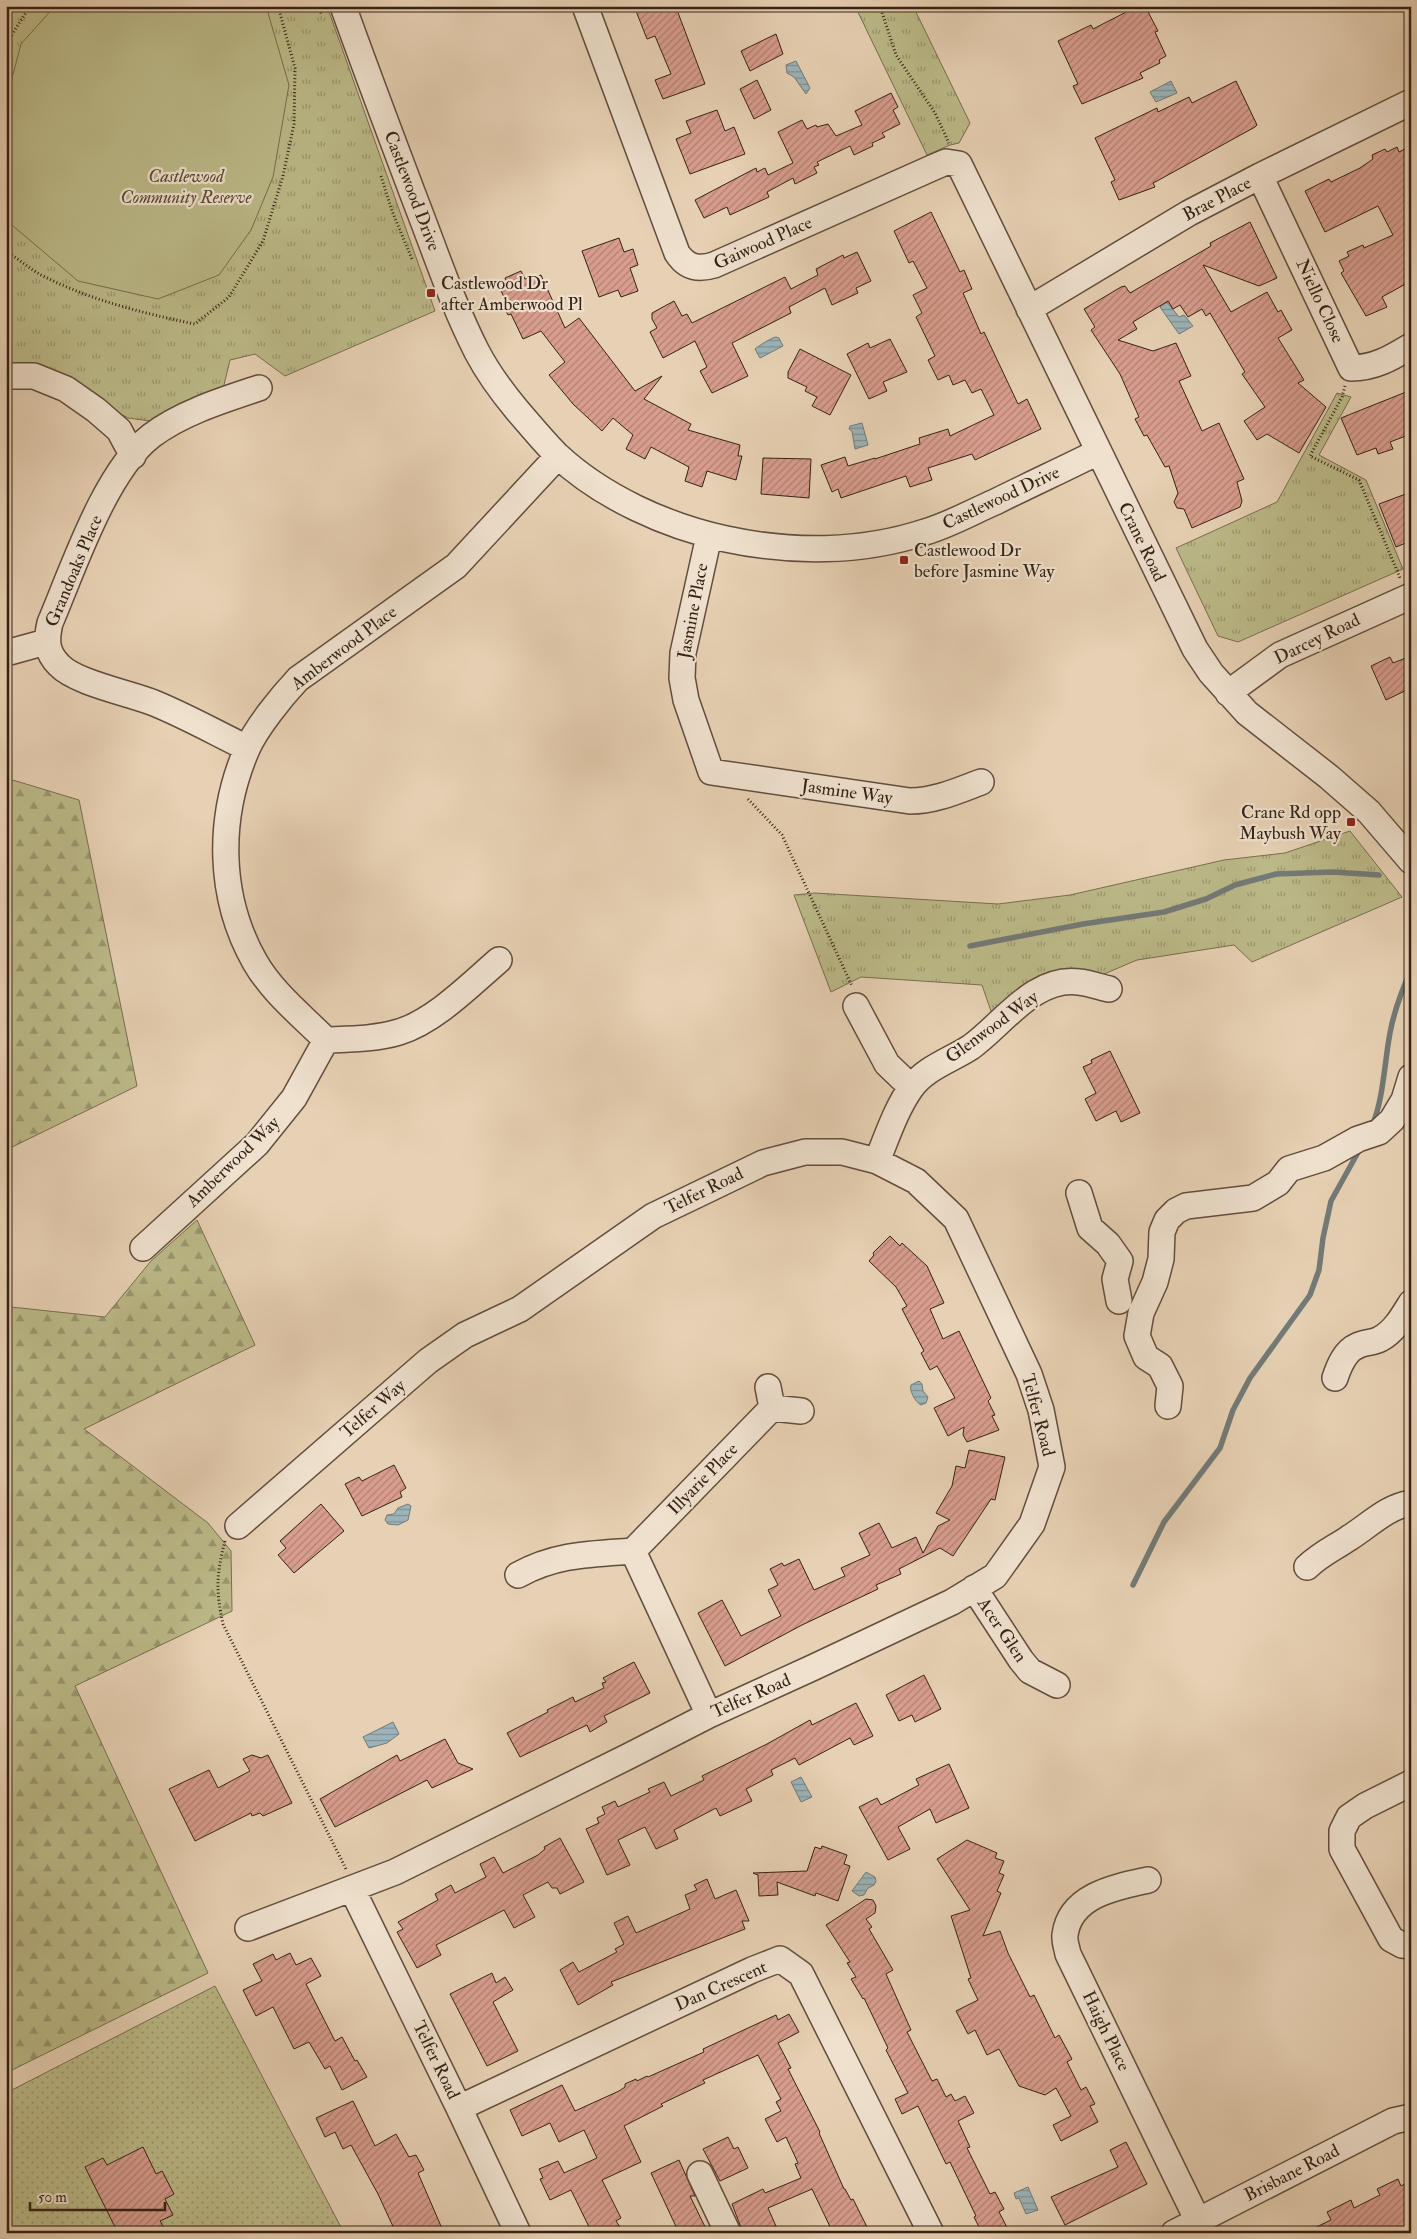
<svg xmlns="http://www.w3.org/2000/svg" width="1417" height="2239" font-family="'IM FELL Double Pica',serif">
<style>
.grass{fill:url(#grass-dots);stroke:#786e4f}
.forest{fill:url(#forest-firs);stroke:#786e4f}
.park{fill:url(#park-tufts);stroke:#786e4f}
.pitch{fill:#bcba89;stroke:#786e4f}
.water{fill:url(#water-rules);stroke:#737a77}
.lines{fill:none;stroke-linecap:round;stroke-linejoin:round}
.stream{stroke:#737a77;stroke-width:5.5}
.building{fill:url(#building-hatch);stroke:#352215}
.minor-casing{stroke:#624e3d;stroke-width:28}
.path{stroke:#352215;stroke-width:3;stroke-dasharray:1 2.5;stroke-linecap:butt}
.minor{stroke:#efe1ce;stroke-width:25}
.poi-dot{fill:#8f2418;stroke:#efe1ce;stroke-width:2}
.labels{text-anchor:middle;dominant-baseline:central;stroke-width:4.5;stroke-linejoin:round;paint-order:stroke}
.park-label{font-size:18px;font-style:italic;fill:#574832;stroke:#efe1ce}
.street-label{font-size:18px;fill:#352215;stroke:#efe1ce}
.poi-label{font-size:18px;fill:#352215;stroke:#efe1ce;text-anchor:start}
</style>
<defs>
<pattern id="grass-dots" width="8" height="8" patternUnits="userSpaceOnUse" patternTransform="scale(1.25)"><rect width="8" height="8" fill="#bcba89"/><path d="M2 2h.1M6 6h.1" fill="none" stroke="#9a976f" stroke-width="1.8" stroke-linecap="round"/></pattern>
<pattern id="forest-firs" width="22" height="20" patternUnits="userSpaceOnUse" patternTransform="scale(1.25)"><rect width="22" height="20" fill="#bcba89"/><path d="M5 1l3.5 6h-7zM16 11l3.5 6h-7z" fill="#9a976f"/></pattern>
<pattern id="park-tufts" width="24" height="20" patternUnits="userSpaceOnUse" patternTransform="scale(1.25)"><rect width="24" height="20" fill="#bcba89"/><path d="M3 7l-1-3M5 7V3M7 7l1-3M15 17l-1-3M17 17v-4M19 17l1-3" fill="none" stroke="#9a976f"/></pattern>
<pattern id="water-rules" width="6" height="5" patternUnits="userSpaceOnUse" patternTransform="scale(1.25)"><rect width="6" height="5" fill="#9cb4b9"/><path d="M0 2.5h6" fill="none" stroke="#809295"/></pattern>
<pattern id="building-hatch" width="6" height="6" patternUnits="userSpaceOnUse" patternTransform="scale(1.25)"><rect width="6" height="6" fill="#d99d8e"/><path d="M-1 1l2-2M0 6l6-6M5 7l2-2" fill="none" stroke="#b18073"/></pattern>
</defs>
<rect width="100%" height="100%" fill="#e7d1b4"/>
<filter id="stains"><feTurbulence type="fractalNoise" baseFrequency=".004" numOctaves="4"/><feColorMatrix values="0 0 0 0 .2 0 0 0 0 .09 0 0 0 0 .02 0 0 0 .5 -.17"/></filter>
<radialGradient id="worn" r=".72"><stop offset=".6" stop-color="#630" stop-opacity="0"/><stop offset="1" stop-color="#630" stop-opacity=".3"/></radialGradient>
<path class="grass" d="M215,1986L344,2233H11L13,2228L6,2226V2093Z"/>
<path class="forest" d="M6,778L79,800L137,1086L6,1150Z
M197,1220L255,1345L84,1429L208,1523L231,1551L232,1611L75,1686L208,1973L6,2073V1308L11,1307L105,1317L151,1261Z"/>
<path class="park" d="M6,6H327L435,311L285,376L255,354L230,360L223,389L150,421L128,418L44,371L6,369Z
M855,6H913L970,123L959,143L950,145L927,155Z
M1337,393L1351,397L1319,455L1366,480L1403,569L1238,642L1218,636L1176,548L1277,502Z
M1350,831L1402,897L1252,962L1234,945L1137,960L1104,974L1063,973L1034,979L993,1017L982,985L861,977L831,992L794,895L815,893L998,904L1070,895L1224,860L1285,853Z"/>
<path class="pitch" d="M55,6H266L289,85L273,177L251,230L219,275L158,299L78,281L6,220V101L21,44Z"/>
<path class="water" d="M796,61L810,88L806,94L794,77L787,73L786,65Z
M1171,81L1177,93L1156,102L1150,92Z
M1167,302L1179,317L1184,315L1193,326L1179,334L1160,307Z
M776,337L779,338L783,346L760,358L755,349C758,346 773,337 776,337Z
M862,423L868,445L855,449L852,431L849,429L850,426Z
M919,1381L922,1384L923,1391L928,1397L926,1403L921,1405C915,1402 909,1390 911,1385Z
M408,1504L411,1506L408,1520L398,1525L388,1524L385,1520L387,1515L394,1514L398,1508Z
M393,1722L399,1734L387,1743L369,1748L363,1737Z
M801,1777L812,1797L801,1802L791,1782Z
M866,1872L875,1877L876,1881L874,1885L868,1888L864,1895L859,1896L852,1891Z
M1028,2187L1038,2210L1026,2214L1019,2198L1016,2199L1014,2193Z"/>
<g class="lines">
<path class="stream" d="M970,946L1083,924L1164,912L1206,899L1235,885L1276,874L1333,872L1379,875
M1372,1125C1383,1103 1385,1058 1390,1033C1394,1011 1402,990 1411,970
M1133,1585L1164,1522L1220,1448L1233,1410L1250,1378L1310,1295L1319,1270L1323,1238L1331,1201L1361,1147"/>
</g>
<path class="building" d="M634,6H672L674,10H677L705,84L663,99L655,80L671,74L655,36L647,39Z
M1138,6H1145L1158,31L1155,32L1166,56L1159,60L1160,63L1140,73L1143,78L1082,104L1073,86L1078,84L1058,41L1091,25L1093,29Z
M776,34L783,54L750,71L741,51Z
M757,80L771,110L754,119L740,89Z
M1236,81L1257,125L1255,127L1157,181L1153,183L1155,187L1119,200L1111,182L1115,180L1095,138L1157,108L1158,112L1189,97L1192,103Z
M891,93L898,107L893,110L900,124L882,133L885,137L872,143L873,146L854,155L850,146L817,162L819,165L814,167L817,173L795,184L793,178L767,192L769,197L730,215L727,207L704,218L695,200L756,168L757,172L765,168L768,175L793,163L778,132L802,120L807,129L816,125L817,127L828,124L836,136L862,125L855,111Z
M717,110L725,131L734,127L745,154L690,174L676,139L691,133L686,121Z
M1411,146V281L1382,297L1387,307L1366,316L1341,273L1344,271L1339,261L1349,256L1347,252L1363,245L1364,248L1393,235L1378,206L1325,232L1305,191L1329,179L1331,182L1360,168L1373,159L1372,155L1385,149L1387,152L1397,147L1399,152Z
M931,212L960,272L964,270L972,289L963,293L981,334L984,332L1018,404L1027,399L1041,429L975,460L972,454L928,468L932,480L910,487L906,476L841,498L838,489L832,492L821,465L845,457L848,466L875,458V459L920,444L919,438L948,429L950,436L994,415L981,389L972,393L965,380L953,385L949,375L938,380L928,360L935,356L916,317L922,313L913,295L927,288L913,261L909,263L894,231Z
M1250,222L1277,278L1259,286L1203,265L1231,312L1267,292L1278,312L1281,310L1292,330L1278,338L1304,380L1298,383L1326,407L1299,453L1267,434L1257,440L1244,421L1265,407L1242,374L1245,372L1210,313L1206,316L1202,309L1188,317L1180,305L1173,309L1168,301L1133,322L1137,329L1118,340L1153,351L1176,343L1191,376L1179,381L1202,431L1219,423L1244,479L1237,482L1242,501L1240,507L1192,528L1184,509L1177,508L1174,502L1178,493L1169,466L1165,467L1147,435L1144,436L1135,419L1139,417L1120,374L1091,330L1095,327L1084,309L1121,287L1125,286L1130,293L1211,246L1210,243Z
M619,238L624,252L633,249L638,265L630,268L638,291L621,297L618,290L599,297L582,251Z
M857,252L871,281L856,288L858,293L832,305L825,288L789,307L791,313L732,343L748,376L712,393L700,371L707,367L695,341L663,358L650,332L657,328L652,319V313L674,301L682,316L687,314L692,323L785,277L791,289L818,275L816,269L843,255L844,258Z
M521,271L525,279L528,278L529,280L541,275L565,328L579,318L635,391L662,376L644,399L691,424L688,430L740,445L738,456H742L736,480L707,471L702,487L685,481L689,467L651,447L645,459L626,449L633,435L613,418L602,431L573,404L549,375L565,362L541,331L523,339L511,314L508,315L502,303L506,301L501,291L509,287L505,278Z
M890,339L907,372L883,382L887,391L869,399L847,354L868,343L870,348Z
M800,349L851,375L830,415L812,406L817,397L805,391L807,387L788,378V372Z
M1411,390V434L1390,442L1393,449L1378,454L1376,448L1357,455L1341,418Z
M763,458L811,459L809,498L761,494Z
M1411,492V541L1396,547L1379,504Z
M1411,656V688L1386,700L1371,666L1390,657L1393,663Z
M1110,1051L1140,1113L1121,1122L1116,1111L1096,1121L1085,1099L1096,1093L1083,1067L1092,1063L1091,1060Z
M890,1236L900,1246L902,1243L927,1266L944,1303L930,1309L943,1339L959,1331L991,1398L988,1401L995,1415L992,1416L999,1430L967,1442L963,1435L964,1427L948,1436L934,1408L955,1398L937,1366L930,1370L921,1353L924,1351L902,1309L907,1306L896,1287L869,1261L874,1255L873,1253Z
M969,1450L1005,1457L995,1500L991,1499L953,1556L940,1548L899,1569L901,1574L876,1585L878,1589L802,1625L725,1666L698,1613L722,1600L741,1636L781,1616L768,1590L778,1585L770,1569L782,1563L784,1566L799,1559L814,1590L845,1576L841,1568L870,1555L859,1533L879,1523L892,1548L916,1537L923,1553L938,1526L950,1520L936,1513L952,1486L956,1466L965,1468Z
M394,1465L406,1488L400,1492L402,1497L362,1516L345,1484L359,1477L362,1481Z
M321,1504L344,1531L294,1573L278,1555L286,1548L280,1541Z
M634,1662L650,1693L604,1716L607,1722L590,1732L587,1725L520,1757L507,1733L548,1712L547,1710L573,1697L575,1702L604,1688L602,1683L606,1682L603,1678Z
M924,1675L941,1709L915,1722L912,1715L899,1721L886,1695Z
M856,1703L873,1736L854,1745L850,1738L799,1765L795,1758L771,1770L773,1775L746,1789L752,1801L720,1816L716,1808L674,1830L678,1839L656,1849L645,1827L618,1840L630,1865L607,1875L586,1829L599,1823L597,1818L605,1814L602,1807L615,1801L618,1807L650,1792L648,1789L664,1782L671,1796L704,1780L702,1776L767,1744L810,1720L812,1725Z
M445,1739L458,1763L473,1769L432,1788L427,1780L335,1827L320,1799L397,1755L400,1761Z
M252,1755L261,1758L268,1755L292,1803L263,1816L260,1813L252,1816L251,1813L195,1841L169,1789L209,1770L218,1788L250,1771L243,1759Z
M949,1764L969,1808L936,1823L930,1809L898,1827L910,1849L888,1860L859,1807L877,1798L881,1805L919,1785L916,1779Z
M560,1838L584,1882L560,1894L557,1888H552L548,1882L523,1895L535,1917L514,1928L504,1910L436,1945L441,1955L417,1968L397,1932L403,1929L398,1922L438,1900L435,1894L451,1885L455,1893L486,1877L480,1864L494,1857L503,1873L538,1855L545,1849L544,1847Z
M967,1840L997,1853L995,1858L1004,1861L999,1873L1004,1875L997,1891L1001,1893L983,1936L1000,1931L1008,1953L1030,1997L1034,1995L1055,2038L1059,2035L1072,2059L1067,2062L1081,2090L1086,2087L1095,2104L1090,2106L1098,2122L1061,2141L1053,2125L1071,2116L1056,2088L1045,2095L1019,2086L999,2049L987,2055L975,2030L968,2034L956,2011L978,2000L968,1979L971,1978L951,1916L970,1910L937,1859Z
M822,1846L847,1855L844,1864L850,1866L838,1901L816,1893L815,1896L777,1882L778,1895L759,1896L758,1875L753,1873L807,1871L815,1847L821,1849Z
M707,1879L715,1899L736,1890L749,1921H742L745,1929L611,1982L613,1985L578,2005L560,1970L573,1962L579,1972L617,1952L615,1949L624,1944L614,1923L628,1916L636,1933L690,1909L685,1895L697,1890L694,1885Z
M866,1899L873,1900L876,1906L875,1913L866,1919L872,1927L869,1929L893,1970L886,1974L911,2030L907,2032L932,2081L937,2079L946,2097L951,2094L955,2101L965,2096L974,2113L958,2121L970,2147L967,2148L990,2194L995,2192L1004,2209L999,2212L1010,2233H982L974,2217L976,2216L950,2162L946,2164L918,2106L902,2114L895,2099L908,2093L886,2050L888,2048L864,1998L863,1999L851,1979L856,1977L847,1963L850,1962L826,1925Z
M290,1953L296,1965L311,1958L321,1976L306,1984L335,2041L342,2037L355,2061L357,2060L367,2077L342,2090L330,2066L325,2069L309,2042L294,2049L273,2007L256,2016L243,1990L262,1981L253,1964L273,1954L276,1960Z
M492,1973L496,1983L505,1977L513,1990L493,2002L518,2051L487,2066L450,1994Z
M789,2014L799,2032L778,2043L791,2068L788,2069L820,2132L819,2133L844,2189H845L851,2200L853,2199L870,2233H833L812,2189L768,2208L779,2233H743L732,2204L763,2189L765,2193L801,2178L795,2164L798,2163L786,2137L777,2142L765,2119L781,2111L776,2102L781,2099L758,2055L703,2080L705,2083L661,2104L663,2106L624,2126L641,2162L602,2180L621,2218L616,2221L624,2233H592L571,2190L550,2200L540,2179L543,2178L539,2169L558,2161L564,2173L597,2158L584,2130L559,2142L550,2123L522,2136L510,2110L562,2085L575,2111L619,2091L625,2087V2084L636,2079L637,2081L647,2076L648,2077L704,2052L703,2049L776,2015L778,2020Z
M353,2101L375,2146L396,2134L409,2157L416,2155L424,2170L418,2173L444,2233H396L378,2194L351,2145L343,2149L335,2132L325,2137L316,2118Z
M728,2137L734,2149L738,2147L748,2168L720,2181L703,2149Z
M1126,2142L1147,2184L1065,2225L1051,2197L1118,2167L1110,2150Z
M143,2147L156,2174L162,2171L174,2194L165,2199L173,2215L160,2221L167,2233H118L85,2167L103,2158L107,2165Z
M679,2160L695,2196H690L708,2233H679L651,2173Z
M1398,2179L1401,2186L1411,2181V2233H1304L1331,2220L1327,2212L1351,2200L1354,2208L1380,2195L1377,2189Z"/>
<g class="lines">
<defs>
<path id="minor" d="M343,6C367,73 392,139 417,205C436,254 453,305 477,352C488,373 502,392 517,410C530,425 543,441 557,455C602,497 666,526 726,539C791,553 861,553 925,532C949,525 972,512 995,502C1029,485 1064,469 1098,452
M585,6L677,253C686,267 698,270 714,265L932,168L946,162L959,164L1195,649L1211,673L1247,713L1329,777L1369,812L1411,861
M1260,176L1351,368C1375,368 1391,358 1411,346
M1029,309L1189,213L1260,176L1411,102
M6,376H34L66,389L96,410L119,430L133,456
M709,536L683,653L682,678L686,700L711,772L910,801C935,801 957,791 981,782
M6,653L46,642
M1228,693L1280,655L1411,596
M247,748C216,733 186,716 154,703C129,693 76,683 59,665C46,652 46,640 50,623C73,569 105,472 151,436C181,413 223,400 259,388
M856,1006L887,1064L911,1087
M326,1040C302,1016 272,992 255,962C218,897 217,818 247,749C256,728 282,696 298,679L456,566L558,456
M326,1040C351,1039 376,1039 399,1032C435,1021 471,984 499,960
M877,1161C887,1137 896,1109 911,1088C925,1068 951,1060 971,1047C1003,1024 1034,976 1079,982C1089,983 1100,987 1109,989
M1079,1193L1090,1228L1108,1244L1120,1261L1115,1279L1119,1301
M143,1248L257,1144L294,1098L326,1040
M1335,1378C1339,1366 1345,1351 1357,1346C1364,1342 1373,1343 1380,1339C1394,1332 1403,1316 1411,1303
M1168,1406L1170,1386L1160,1366L1146,1357L1137,1336L1141,1313L1155,1282L1161,1259L1162,1232L1167,1220L1176,1211L1186,1206L1253,1198L1278,1183L1289,1169L1324,1158L1358,1139L1379,1132L1392,1120L1404,1100L1411,1077
M772,1408L801,1411
M238,1526L428,1361L465,1335L520,1309L653,1216L763,1163L805,1152H842L877,1161L916,1181L956,1219L1029,1374L1041,1410L1052,1467L1032,1524L995,1576L952,1602L812,1668L709,1715L629,1756L395,1872L248,1928
M633,1551L709,1715
M1307,1567C1322,1553 1333,1549 1349,1538C1370,1525 1386,1507 1411,1503
M518,1575C556,1554 591,1554 633,1551L772,1408L768,1387
M974,1588L1021,1660L1030,1671L1057,1685
M1411,1783L1365,1806L1349,1817L1342,1831V1849L1391,1939L1402,1945L1411,1946
M1148,1880C1116,1887 1070,1895 1065,1935C1064,1941 1067,1948 1068,1954L1198,2221
M352,1889L459,2108L518,2233
M459,2108L752,1970L780,1959L801,1974L931,2233
M700,2174L728,2233
M1174,2233L1393,2121L1411,2117"/>
</defs>
<use href="#minor" class="minor-casing"/>
<path class="path" d="M318,6L322,15
M880,6L896,55L935,113L949,143
M6,44L30,6
M381,176L392,211L412,259
M6,251C18,259 29,268 41,275C90,300 142,313 195,324L229,297L263,241L283,176L294,124L295,68L278,6
M1345,386L1342,397L1310,456L1359,480L1400,578
M748,799L782,835L852,986
M225,1541C216,1575 216,1591 223,1624L346,1869"/>
<use href="#minor" class="minor"/>
</g>
<g class="poi-dot">
<rect x="426" y="288" width="10" height="10" rx="2.5"/>
<rect x="899" y="555" width="10" height="10" rx="2.5"/>
<rect x="1346" y="817" width="10" height="10" rx="2.5"/>
</g>
<g class="labels">
<g class="park-label">
<text x="186" y="176">Castlewood<tspan x="186" dy="21">Community Reserve</tspan></text>
</g>
<g class="street-label">
<text transform="translate(412 191) rotate(69)">Castlewood Drive</text>
<text transform="translate(1217 199) rotate(-28)">Brae Place</text>
<text transform="translate(763 243) rotate(-24)">Gaiwood Place</text>
<text transform="translate(1320 301) rotate(65)">Niello Close</text>
<text transform="translate(1001 498) rotate(-25)">Castlewood Drive</text>
<text transform="translate(1142 542) rotate(64)">Crane Road</text>
<text transform="translate(74 571) rotate(-67)">Grandoaks Place</text>
<text transform="translate(693 611) rotate(-79)">Jasmine Place</text>
<text transform="translate(1317 639) rotate(-26)">Darcey Road</text>
<text transform="translate(344 648) rotate(-37)">Amberwood Place</text>
<text transform="translate(847 792) rotate(8)">Jasmine Way</text>
<text transform="translate(992 1027) rotate(-36)">Glenwood Way</text>
<text transform="translate(233 1162) rotate(-44)">Amberwood Way</text>
<text transform="translate(704 1191) rotate(-26)">Telfer Road</text>
<text transform="translate(373 1409) rotate(-41)">Telfer Way</text>
<text transform="translate(1038 1415) rotate(75)">Telfer Road</text>
<text transform="translate(703 1479) rotate(-46)">Illyarie Place</text>
<text transform="translate(1002 1630) rotate(56)">Acer Glen</text>
<text transform="translate(751 1696) rotate(-24)">Telfer Road</text>
<text transform="translate(721 1986) rotate(-24)">Dan Crescent</text>
<text transform="translate(1106 2031) rotate(64)">Haigh Place</text>
<text transform="translate(436 2060) rotate(64)">Telfer Road</text>
<text transform="translate(1292 2173) rotate(-27)">Brisbane Road</text>
</g>
<g class="poi-label">
<text x="441" y="283">Castlewood Dr<tspan x="441" dy="21">after Amberwood Pl</tspan></text>
<text x="914" y="550">Castlewood Dr<tspan x="914" dy="21">before Jasmine Way</tspan></text>
<text x="1341" y="812" text-anchor="end">Crane Rd opp<tspan x="1341" dy="21">Maybush Way</tspan></text>
</g>
</g>
<rect width="1417" height="2239" fill="none" stroke="#e7d1b4" stroke-width="25"/>
<rect x="8" y="8" width="1402" height="2224" fill="none" stroke="#352215" stroke-width="2.5"/>
<rect x="12" y="12" width="1392" height="2214" fill="none" stroke="#352215"/>
<path d="M30 2202v8h135v-8" fill="none" stroke="#352215" stroke-width="2.5"/>
<text x="38" y="2202" font-size="15" fill="#352215" stroke="#efe1ce" stroke-width="4" paint-order="stroke">50 m</text>
<rect width="100%" height="100%" filter="url(#stains)"/>
<rect width="100%" height="100%" fill="url(#worn)"/>
</svg>
